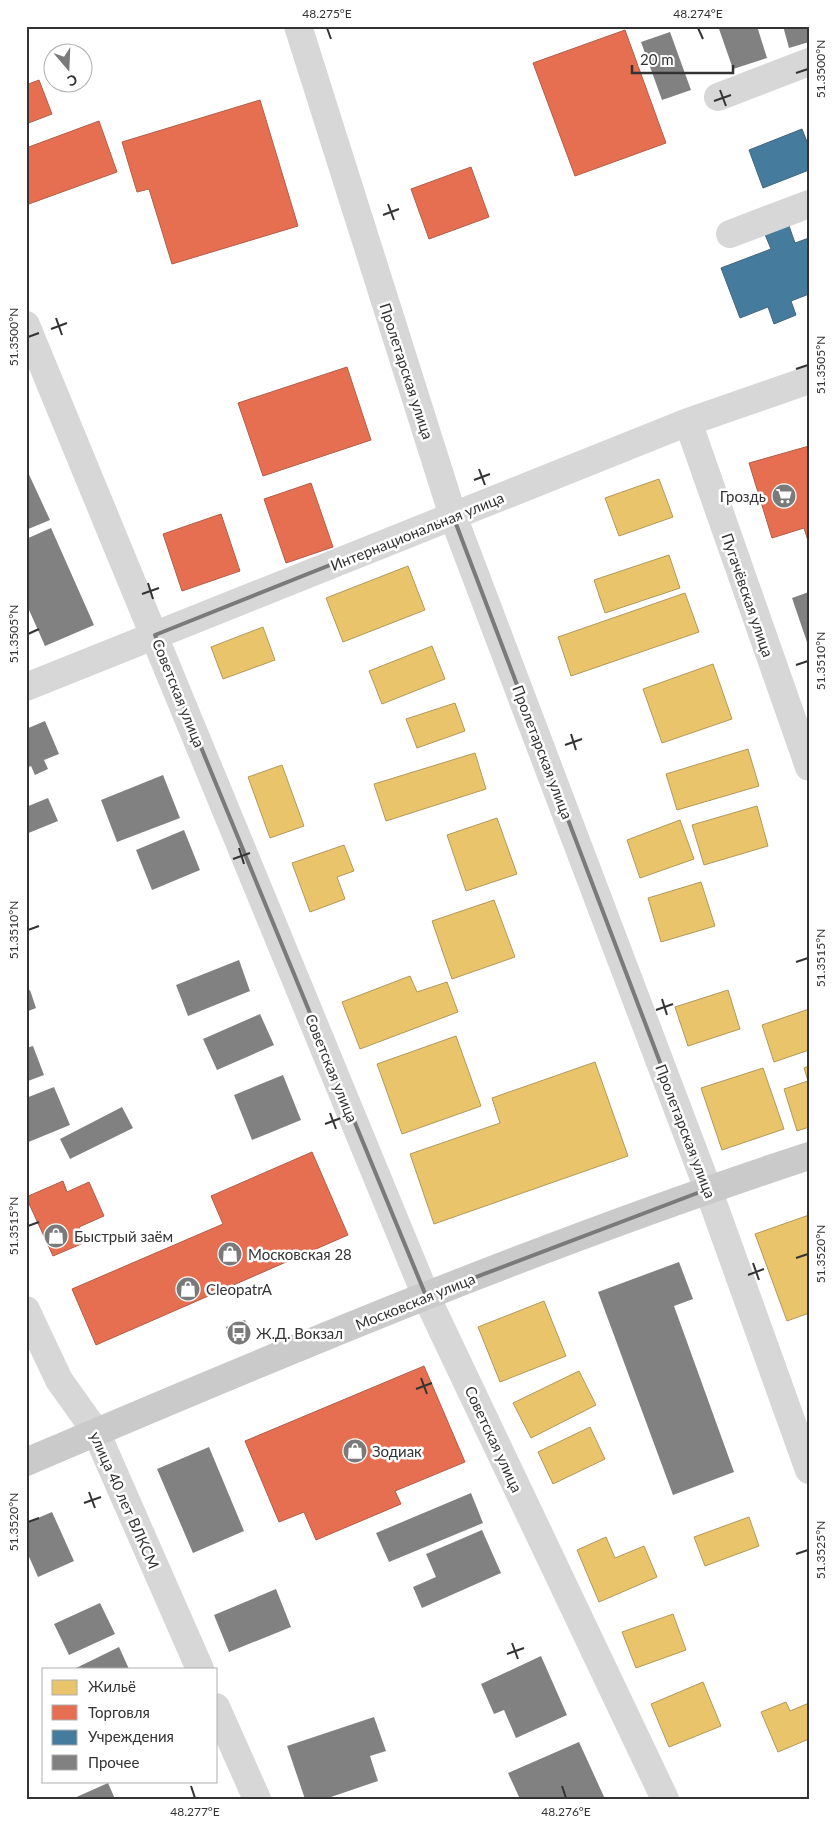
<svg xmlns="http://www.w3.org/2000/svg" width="835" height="1825" font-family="Lato,sans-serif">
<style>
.homes{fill:#e9c46a;stroke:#b2985a}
.shops{fill:#e76f51;stroke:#b15d48}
.public{fill:#457b9d;stroke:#40657d}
.building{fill:#818181}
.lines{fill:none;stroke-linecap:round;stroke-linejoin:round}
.minor{stroke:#d7d7d7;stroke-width:28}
.major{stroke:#cacaca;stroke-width:28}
.marked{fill:none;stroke:#7a7a7a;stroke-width:4;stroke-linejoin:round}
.ticks{fill:none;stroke:#333;stroke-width:2}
.labels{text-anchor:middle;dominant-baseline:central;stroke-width:5;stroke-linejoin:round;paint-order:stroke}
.street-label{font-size:15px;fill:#333;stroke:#fff}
.poi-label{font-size:15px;fill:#333;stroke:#fff;text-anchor:start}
.neatline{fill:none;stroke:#333;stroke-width:2}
.ticks-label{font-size:12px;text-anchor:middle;fill:#333}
</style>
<rect width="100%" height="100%" fill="#fff"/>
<path class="homes" d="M659,479L673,517L619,536L605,498Z
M669,555L680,588L605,613L594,580Z
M408,566L425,610L343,642L326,598Z
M685,593L699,632L571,676L558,637Z
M263,627L275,660L223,679L211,647Z
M432,646L445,679L382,704L369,671Z
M713,664L732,719L662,743L643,689Z
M455,703L465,731L417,748L406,719Z
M748,749L759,786L677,810L666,774Z
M475,753L486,789L386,821L374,784Z
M282,765L304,826L270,838L248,777Z
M757,806L768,846L704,865L692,825Z
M497,818L517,874L466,891L447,835Z
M680,820L694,859L640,878L627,840Z
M344,845L354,871L337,877L345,899L310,912L292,863Z
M701,882L715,926L661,942L648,898Z
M494,900L515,957L452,979L432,921Z
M410,976L417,992L447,982L458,1012L360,1049L342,1002Z
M728,990L740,1029L688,1046L675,1007Z
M809,1009V1050L774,1062L762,1025Z
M456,1036L481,1106L402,1134L377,1064Z
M595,1062L628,1156L434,1224L410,1154L500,1123L492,1098Z
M809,1066V1127L797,1131L784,1089L808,1081L804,1068Z
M763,1068L784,1129L722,1150L701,1088Z
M809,1215V1313L787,1321L755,1234Z
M544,1301L566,1356L500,1382L478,1327Z
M579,1371L596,1405L531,1438L513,1403Z
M590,1427L605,1459L553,1484L538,1452Z
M749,1517L759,1546L705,1566L694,1537Z
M606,1537L615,1558L644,1546L657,1577L599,1602L577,1550Z
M673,1614L686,1650L636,1668L622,1632Z
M703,1682L721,1726L669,1747L651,1704Z
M786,1702L790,1711L809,1703V1739L778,1752L761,1712Z"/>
<path class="shops" d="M625,30L666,143L575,176L533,63Z
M39,80L52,114L26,124V85Z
M260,100L298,226L172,264L149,189L137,192L122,142Z
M99,121L117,172L26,205V148Z
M471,167L489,217L429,239L411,189Z
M347,367L371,440L263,476L238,403Z
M809,446V544L804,528L772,538L749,463Z
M311,483L333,547L286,563L264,499Z
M221,514L240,571L182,591L163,534Z
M312,1152L348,1235L96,1345L72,1289L223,1224L211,1196Z
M63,1181L67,1192L89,1182L104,1216L79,1227L86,1242L53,1256L26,1197Z
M424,1366L465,1462L395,1491L401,1504L316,1540L304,1512L279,1522L245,1441Z"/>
<path class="public" d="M802,129L809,147V170L763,188L749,150Z
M788,223L795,243L809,238V294L791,301L796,315L774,324L768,307L740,318L721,268L771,249L764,232Z"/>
<path class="building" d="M718,26H757L767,58L733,69Z
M783,26H809V42L789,48Z
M670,32L691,90L662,100L641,42Z
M26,468L50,520L26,530Z
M51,528L94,625L45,646L26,603V539Z
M809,592V645H808L792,598Z
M45,721L59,754L44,760L48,769L35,775L31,766L26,768V729Z
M163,775L180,818L117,842L101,800Z
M48,798L58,821L26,834V807Z
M184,830L200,870L152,890L136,850Z
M239,960L250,991L188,1016L176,985Z
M30,990L36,1008L26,1012V991Z
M260,1014L274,1045L217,1070L203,1039Z
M33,1046L44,1075L28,1081L26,1077V1048Z
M283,1075L301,1120L252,1140L234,1095Z
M54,1087L70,1125L26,1143V1098Z
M122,1107L133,1128L70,1159L60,1139Z
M679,1262L693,1299L674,1306L734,1472L673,1495L598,1292Z
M245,1320L249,1329L230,1337L226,1327Z
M209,1447L244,1531L193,1553L157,1469Z
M471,1493L483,1523L389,1562L376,1533Z
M52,1512L74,1561L38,1577L26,1550V1523Z
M482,1530L501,1573L422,1608L413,1587L436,1577L426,1554Z
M276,1589L291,1627L229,1652L214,1615Z
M100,1603L115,1634L69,1655L54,1624Z
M119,1647L129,1669H74Z
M541,1656L567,1715L516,1738L504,1710L494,1714L481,1684Z
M374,1717L386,1751L370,1756L378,1781L325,1799H305L287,1746Z
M579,1742L605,1799H520L508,1773Z
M108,1783L115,1799H72Z"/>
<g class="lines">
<path class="minor" d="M298,26L453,516L708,1189L809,1470
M718,97L809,62
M730,234L809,204
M26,325L426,1296L665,1799
M688,422L809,767
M26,687L688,422L809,380
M26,1310L59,1380L96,1432L200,1669
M216,1707L257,1799"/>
<path class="major" d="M26,1462C284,1352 543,1243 809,1156"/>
</g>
<path class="marked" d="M453,516L708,1189L426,1296L155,635Z"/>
<path class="ticks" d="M327,28L331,39M698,28L703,39M796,73L808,69M720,90L726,106M714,101L731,95M388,204L394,220M383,215L399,209M56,318L62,335M51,329L67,323M28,337L39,333M796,369L808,365M479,469L485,485M474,480L490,474M148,583L153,599M142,594L159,588M28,634L39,629M796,665L808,661M571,734L576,750M565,745L582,739M239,848L244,864M233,859L250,853M28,930L39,926M796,962L808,958M662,999L667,1015M656,1010L673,1004M330,1113L336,1129M325,1124L341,1118M28,1226L39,1222M796,1258L808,1254M753,1263L759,1280M748,1275L764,1269M421,1378L427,1394M416,1389L432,1383M89,1492L95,1508M84,1503L101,1497M28,1522L39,1518M796,1554L808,1550M512,1643L518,1659M507,1654L524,1648M191,1786L195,1798M562,1786L566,1798"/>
<defs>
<symbol id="supermarket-disc" viewBox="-11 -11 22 22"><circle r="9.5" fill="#7a7a7a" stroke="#fff"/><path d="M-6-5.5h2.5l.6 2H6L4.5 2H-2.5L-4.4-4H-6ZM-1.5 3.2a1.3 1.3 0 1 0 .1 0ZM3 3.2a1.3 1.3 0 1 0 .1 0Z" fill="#fff"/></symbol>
<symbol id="shop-disc" viewBox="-11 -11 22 22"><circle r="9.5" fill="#7a7a7a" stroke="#fff"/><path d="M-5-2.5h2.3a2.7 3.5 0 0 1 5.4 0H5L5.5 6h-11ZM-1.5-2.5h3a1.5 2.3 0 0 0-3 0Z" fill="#fff"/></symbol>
<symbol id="bus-disc" viewBox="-11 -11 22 22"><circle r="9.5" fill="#7a7a7a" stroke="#fff"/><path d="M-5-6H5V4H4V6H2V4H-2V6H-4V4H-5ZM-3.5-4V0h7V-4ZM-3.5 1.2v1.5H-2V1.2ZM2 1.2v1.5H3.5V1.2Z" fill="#fff"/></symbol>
</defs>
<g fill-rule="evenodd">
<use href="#supermarket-disc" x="770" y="482" width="28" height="28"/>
<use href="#shop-disc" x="42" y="1222" width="28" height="28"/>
<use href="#shop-disc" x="216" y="1240" width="28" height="28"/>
<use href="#shop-disc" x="174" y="1275" width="28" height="28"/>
<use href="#bus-disc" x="225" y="1319" width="28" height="28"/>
<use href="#shop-disc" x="341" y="1437" width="28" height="28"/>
</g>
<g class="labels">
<g class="street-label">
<text transform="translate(407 371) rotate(72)">Пролетарская улица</text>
<text transform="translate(417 531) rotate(-22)">Интернациональная улица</text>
<text transform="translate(748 595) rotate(71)">Пугачёвская улица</text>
<text transform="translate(179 693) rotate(68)">Советская улица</text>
<text transform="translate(543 752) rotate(69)">Пролетарская улица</text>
<text transform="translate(332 1068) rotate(68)">Советская улица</text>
<text transform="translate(686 1131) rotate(69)">Пролетарская улица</text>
<text transform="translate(415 1301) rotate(-22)">Московская улица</text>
<text transform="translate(494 1439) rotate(65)">Советская улица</text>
<text transform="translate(125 1500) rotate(66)">улица 40 лет ВЛКСМ</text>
</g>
<g class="poi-label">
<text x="766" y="496" text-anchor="end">Гроздь</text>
<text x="74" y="1236">Быстрый заём</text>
<text x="248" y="1254">Московская 28</text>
<text x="206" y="1289">CleopatrA</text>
<text x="256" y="1333">Ж.Д. Вокзал</text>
<text x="372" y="1451">Зодиак</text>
</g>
</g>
<rect width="835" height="1825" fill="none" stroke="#ffffff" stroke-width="55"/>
<rect x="42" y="1668" width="175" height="115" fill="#ffffff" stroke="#adadad"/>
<rect x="52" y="1680" width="25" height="15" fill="#e9c46a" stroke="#adadad"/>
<text x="88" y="1692" font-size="15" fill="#333333">Жильё</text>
<rect x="52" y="1705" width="25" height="15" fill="#e76f51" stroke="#adadad"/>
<text x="88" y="1718" font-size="15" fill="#333333">Торговля</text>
<rect x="52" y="1730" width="25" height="15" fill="#457b9d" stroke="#adadad"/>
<text x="88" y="1742" font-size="15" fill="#333333">Учреждения</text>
<rect x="52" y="1755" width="25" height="15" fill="#818181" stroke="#adadad"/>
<text x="88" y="1768" font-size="15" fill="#333333">Прочее</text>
<g transform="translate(68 68) rotate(161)"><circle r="24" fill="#ffffff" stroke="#adadad"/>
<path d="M0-4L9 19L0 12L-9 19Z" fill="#7a7a7a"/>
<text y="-8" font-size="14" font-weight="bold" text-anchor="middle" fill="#333333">С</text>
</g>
<path d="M632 65v8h101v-8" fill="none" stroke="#333333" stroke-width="2.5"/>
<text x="640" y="65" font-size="15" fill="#333333" stroke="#ffffff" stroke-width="4" paint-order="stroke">20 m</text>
<rect x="28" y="28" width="780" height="1770" class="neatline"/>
<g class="ticks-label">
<text x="327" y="18">48.275°E</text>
<text x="698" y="18">48.274°E</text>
<text transform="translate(821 69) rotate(-90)" y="4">51.3500°N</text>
<text transform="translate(14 337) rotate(-90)" y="4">51.3500°N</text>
<text transform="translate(821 365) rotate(-90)" y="4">51.3505°N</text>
<text transform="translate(14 634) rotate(-90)" y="4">51.3505°N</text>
<text transform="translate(821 661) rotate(-90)" y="4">51.3510°N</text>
<text transform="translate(14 930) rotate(-90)" y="4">51.3510°N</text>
<text transform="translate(821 958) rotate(-90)" y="4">51.3515°N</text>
<text transform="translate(14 1226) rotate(-90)" y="4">51.3515°N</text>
<text transform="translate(821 1254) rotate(-90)" y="4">51.3520°N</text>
<text transform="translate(14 1522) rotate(-90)" y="4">51.3520°N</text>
<text transform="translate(821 1550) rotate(-90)" y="4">51.3525°N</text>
<text x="195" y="1816">48.277°E</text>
<text x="566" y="1816">48.276°E</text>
</g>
</svg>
